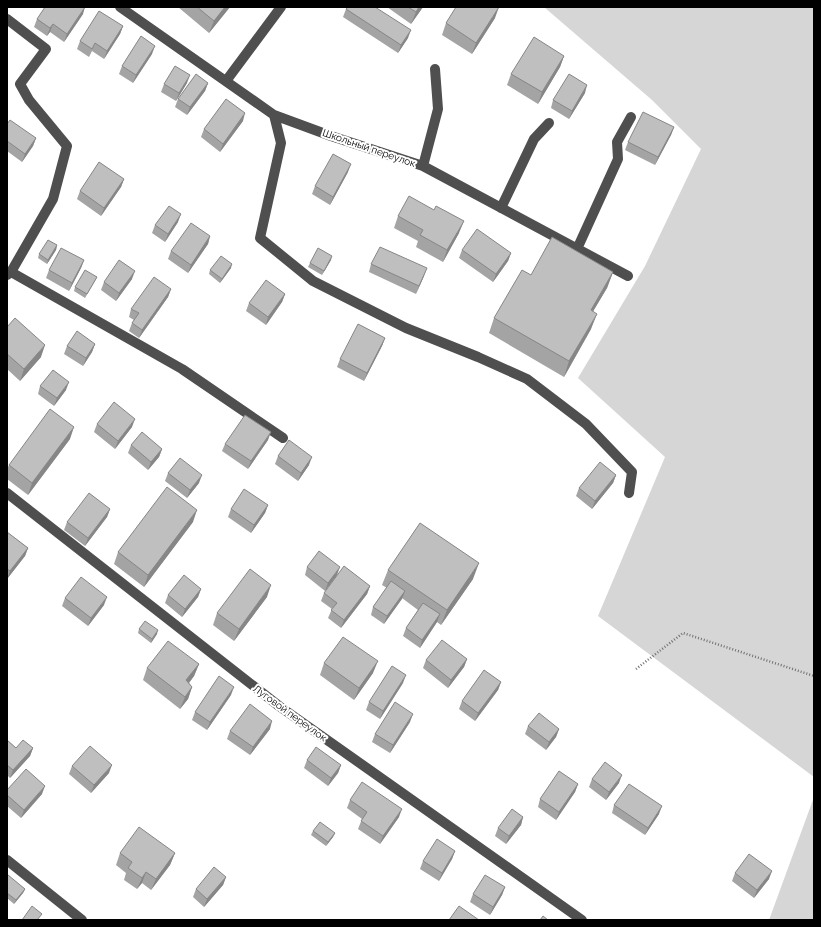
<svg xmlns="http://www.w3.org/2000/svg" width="821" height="927" font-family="Raleway,sans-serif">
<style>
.green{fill:#d6d6d6}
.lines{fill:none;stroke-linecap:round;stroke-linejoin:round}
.path{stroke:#717171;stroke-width:2.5;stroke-dasharray:1 2;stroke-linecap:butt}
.minor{stroke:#4f4f4f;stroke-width:10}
.wall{fill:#a4a4a4}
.shaded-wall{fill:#868686}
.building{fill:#bfbfbf;stroke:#868686}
.labels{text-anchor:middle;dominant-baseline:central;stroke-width:4;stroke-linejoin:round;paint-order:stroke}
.street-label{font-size:10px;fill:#000;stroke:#fff}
</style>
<rect width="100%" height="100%" fill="#fff"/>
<path class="green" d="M544,7H814V777L598,616L665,457L578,378L645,266L701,149L652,100Z
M814,797V920H769Z"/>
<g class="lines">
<path class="path" d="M636,669L683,633L814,676"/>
<path class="minor" d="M120,7L274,115L331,136L423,166L628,276
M7,19L46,49L20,84L29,100L67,146L53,199L11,272
M226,81L281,7
M274,115L281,143L260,238L313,281L406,328L478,357L527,379L586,424L632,472L629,493
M423,166L438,109L435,69
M501,208L534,139L549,123
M577,249L618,159L617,142L631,117
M7,275L11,272L182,369L283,438
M7,493L279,706L582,920
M7,860L82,920"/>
</g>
<path class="wall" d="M178,7H230L209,33Z
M387,7H423L411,24Z
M346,9L408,38L398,53L343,17Z
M83,14L64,42L50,32L47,36L34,27L37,19Z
M495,18L472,54L442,35L446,23Z
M123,26L120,34L104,59L92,51L89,57L77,49L80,41Z
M152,54L133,83L119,74L122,66Z
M564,56L560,67L538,104L507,85L511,74Z
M187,83L176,101L161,92L164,84Z
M208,83L205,91L187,115L175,107L178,99Z
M585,93L569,119L551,108L553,100Z
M243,121L220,152L201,137L204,129Z
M7,124L36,138L33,146L22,162L7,151Z
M674,127L671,135L655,165L625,150L628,142Z
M348,172L330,205L312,194L315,186Z
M124,179L121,187L101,216L77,199L80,191Z
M398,216L459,233L443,262L416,247L418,241L394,228Z
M178,222L165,242L152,233L155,225Z
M210,236L208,244L188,273L168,259L171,251Z
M57,245L56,250L47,264L38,258L39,254Z
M462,250L511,253L508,261L493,282L459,258Z
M84,260L81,268L69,291L46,278L49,270Z
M331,260L322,275L308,267L310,263Z
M371,264L424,276L416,294L369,272Z
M231,268L220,283L209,274L210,270Z
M613,272L607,288L593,311L591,329L564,377L489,333L494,318L531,275Z
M97,277L95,281L85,298L74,291L75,287Z
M132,279L116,301L101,290L104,282Z
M171,289L168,297L139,338L129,331L132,323L134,320L129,317L131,309Z
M285,294L282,302L266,325L246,311L249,303Z
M7,327L41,357L20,381L7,369Z
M385,338L382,346L364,381L337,367L340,359Z
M95,344L92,352L83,366L64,354L67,346Z
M40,386L66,390L54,406L38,394Z
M97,424L132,427L115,449L94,432Z
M70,439L28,495L7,479V469L9,465Z
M268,440L248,469L222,451L225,444Z
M131,445L162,449L159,457L148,470L128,453Z
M278,456L309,465L298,481L275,464Z
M168,473L199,483L187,498L165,481Z
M616,475L613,483L592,509L576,496L579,488Z
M268,505L265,513L251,533L228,517L231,509Z
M110,509L107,517L85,546L64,530L67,522Z
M193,522L144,587L114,564L118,552Z
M7,532L28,548L25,556L7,579Z
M307,567L337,575L325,591L305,575Z
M388,570L473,579L441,625L437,622L420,648L403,636L406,628L418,610L402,598L384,624L371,615L373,607L387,588L382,585Z
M370,586L367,594L341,628L328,618L332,609L321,601L324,593Z
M201,589L198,597L182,617L165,603L168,595Z
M267,597L234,641L213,625L217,613Z
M65,598L104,605L88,626L62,606Z
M139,629L157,634L151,643L138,633Z
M467,659L464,667L448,688L423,668L426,660Z
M324,663L373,673L354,700L320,675Z
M199,664L194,676L189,683L192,687L188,699L180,709L143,680L147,668Z
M501,682L498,690L475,721L459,709L462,701Z
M403,683L380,719L366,710L369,702Z
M231,695L207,730L192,720L195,712Z
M410,722L390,753L372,742L375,734Z
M528,726L559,729L556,737L546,750L525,734Z
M270,729L250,755L227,739L230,731Z
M7,740L16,748H33L30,756L10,778L7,775Z
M307,760L341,765L338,773L328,786L304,768Z
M72,766L109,773L91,793L69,774Z
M592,779L619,783L606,800L589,787Z
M578,784L575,792L556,820L538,807L540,799Z
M7,790L42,794L21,818L7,806Z
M350,800L399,817L380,844L358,829L362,819L347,808Z
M614,805L659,814L645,835L612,813Z
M523,817L521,825L506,844L495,836L498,828Z
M313,831L335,833L333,837L326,846L311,835Z
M455,851L452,859L439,881L420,869L423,861Z
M120,853H175L170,865L151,890L142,883L137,889L124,880L126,873L116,865Z
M735,873L769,879L754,898L732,881Z
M7,876L25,889L23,893L14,904L7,898Z
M226,877L223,885L204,907L193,897L196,889Z
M505,887L502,895L490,915L470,902L473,894Z"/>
<path class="shaded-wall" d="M85,7L83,14L64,42L67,34Z
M225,7H230L209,33L214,21Z
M419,7H423L411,24L416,12Z
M499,7L495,18L472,54L476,43Z
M53,24L50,32L47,36L50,28Z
M123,26L120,34L104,59L107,51Z
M411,30L408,38L398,53L401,45Z
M155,46L152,54L133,83L136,75Z
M564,56L560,67L538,104L542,92Z
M190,75L187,83L176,101L179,93Z
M208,83L205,91L187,115L190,107Z
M587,85L585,93L569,119L572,111Z
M245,113L243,121L220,152L223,144Z
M674,127L671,135L655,165L658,157Z
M36,138L33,146L22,162L25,154Z
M351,164L348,172L330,205L333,197Z
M124,179L121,187L101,216L104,208Z
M181,214L178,222L165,242L168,234Z
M464,221L459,233L443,262L447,250Z
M210,236L208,244L188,273L191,265Z
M57,245L56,250L47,264L48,260Z
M511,253L508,261L493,282L496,274Z
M332,256L331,260L322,275L324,271Z
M84,260L81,268L69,291L72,283Z
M232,264L231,268L220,283L222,279Z
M427,268L424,276L416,294L419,286Z
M135,271L132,279L116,301L119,293Z
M613,272L607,288L585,325L591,310Z
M171,289L168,297L139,338L142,330Z
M285,294L282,302L266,325L268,317Z
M597,314L591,329L564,377L569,361Z
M385,338L382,346L364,381L367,373Z
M95,344L92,352L83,366L86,358Z
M45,345L41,357L20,381L24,369Z
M69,382L66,390L54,406L57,398Z
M135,419L132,427L115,449L118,441Z
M74,427L70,439L28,495L32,483Z
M271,432L268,440L248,469L251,461Z
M162,449L159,457L148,470L151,462Z
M312,457L309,465L298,481L301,473Z
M202,475L199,483L187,498L190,490Z
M616,475L613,483L592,509L595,501Z
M268,505L265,513L251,533L254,525Z
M110,509L107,517L85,546L88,538Z
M197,510L193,522L144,587L148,575Z
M28,548L25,556L7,579L10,571Z
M479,563L473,579L441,625L447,610Z
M340,567L337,575L325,591L328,583Z
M271,585L267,597L234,641L239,629Z
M370,586L367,594L341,628L344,620Z
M201,589L198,597L182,617L185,609Z
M405,591L402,599L384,624L387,616Z
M107,597L104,605L88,626L91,618Z
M440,614L437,622L420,648L422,640Z
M158,630L157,634L151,643L152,639Z
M467,659L464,667L448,688L451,680Z
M378,661L373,673L354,700L359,688Z
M199,664L194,676L182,692L186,680Z
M406,675L403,683L380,719L383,711Z
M501,682L498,690L475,721L478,713Z
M192,687L188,699L180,709L185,697Z
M234,687L231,695L207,730L210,722Z
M413,714L410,722L390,753L393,745Z
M272,721L270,729L250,755L253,747Z
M559,729L556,737L546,750L549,742Z
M33,748L30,756L10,778L13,770Z
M112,765L109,773L91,793L94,785Z
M341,765L338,773L328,786L331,778Z
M622,775L619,783L606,800L609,792Z
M578,784L575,792L556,820L559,812Z
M45,786L42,794L21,818L24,810Z
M662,806L659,814L645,835L648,828Z
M402,809L399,817L380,844L383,836Z
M523,817L521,825L506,844L509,836Z
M335,833L333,837L326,846L328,842Z
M455,851L452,859L439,881L442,873Z
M175,853L170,865L151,890L156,879Z
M772,871L769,879L754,898L757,890Z
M146,872L142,883L137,889L142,878Z
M226,877L223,885L204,907L207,899Z
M505,887L502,895L490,915L493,907Z
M25,889L23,893L14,904L16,900Z"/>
<path class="building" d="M45,7H85L67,34L53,24L50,28L37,19Z
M197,7H225L214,21Z
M348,7H375L411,30L401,45L346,9Z
M408,7H419L416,12Z
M456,7H499L476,43L446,23Z
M99,11L123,26L107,51L95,43L92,49L80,41Z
M141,36L155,46L136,75L122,66Z
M534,37L564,56L542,92L511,74Z
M175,66L190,75L179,93L164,84Z
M196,74L208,83L190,107L178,99Z
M569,74L587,85L572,111L553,100Z
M226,99L245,113L223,144L204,129Z
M643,112L674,127L658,157L628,142Z
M10,120L36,138L25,154L7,141V124Z
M333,154L351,164L333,197L315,186Z
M99,162L124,179L104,208L80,191Z
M409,196L434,210L436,206L464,221L447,250L420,235L423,230L398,216Z
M169,206L181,214L168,234L155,225Z
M191,223L210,236L191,265L171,251Z
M477,229L511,253L496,274L462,250Z
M552,237L613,272L591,310L597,314L569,361L494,318L522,270L531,275Z
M48,240L57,245L48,260L39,254Z
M380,247L427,268L419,286L371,264Z
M61,248L84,260L72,283L49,270Z
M318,248L332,256L324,271L310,263Z
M221,256L232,264L222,279L210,270Z
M119,260L135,271L119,293L104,282Z
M85,270L97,277L87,294L75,287Z
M154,277L171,289L142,330L132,323L139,313L131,309Z
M266,280L285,294L268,317L249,303Z
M15,318L45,345L24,369L7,354V327Z
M358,324L385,338L367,373L340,359Z
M77,331L95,344L86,358L67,346Z
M53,370L69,382L57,398L40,386Z
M114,402L135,419L118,441L97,424Z
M50,409L74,427L32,483L9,465Z
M245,415L271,432L251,461L225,444Z
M142,432L162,449L151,462L131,445Z
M289,440L312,457L301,473L278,456Z
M180,458L202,475L190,490L168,473Z
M600,462L616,475L595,501L579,488Z
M167,487L197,510L148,575L118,552Z
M244,489L268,505L254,525L231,509Z
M89,493L110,509L88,538L67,522Z
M420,523L479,563L447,610L388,570Z
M7,532L28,548L10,571L7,569Z
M319,551L340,567L328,583L307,567Z
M344,566L370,586L344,620L331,610L337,603L324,593Z
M250,569L271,585L239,629L217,613Z
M184,575L201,589L185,609L168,595Z
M81,577L107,597L91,618L65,598Z
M391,581L405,591L387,616L373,607Z
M423,603L440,614L422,640L406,628Z
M145,621L158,630L152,639L139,629Z
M343,637L378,661L359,688L324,663Z
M442,640L467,659L451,680L426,660Z
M168,641L199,664L186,680L192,687L185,697L147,668Z
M392,666L406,675L383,711L369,702Z
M484,670L501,682L478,713L462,701Z
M219,676L234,687L210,722L195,712Z
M395,702L413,714L393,745L375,734Z
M250,704L272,721L253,747L230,731Z
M539,713L559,729L549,742L528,726Z
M7,740L16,748L23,740L33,748L13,770L7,765Z
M90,746L112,765L94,785L72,766Z
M316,747L341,765L331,778L307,760Z
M605,762L622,775L609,792L592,779Z
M26,769L45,786L24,810L7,795V790Z
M559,771L578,784L559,812L540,799Z
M362,782L402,809L383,836L361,821L367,812L350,800Z
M629,784L662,806L648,828L614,805Z
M512,809L523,817L509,836L498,828Z
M320,822L335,833L328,842L313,831Z
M139,827L175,853L156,879L146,872L142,878L128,868L132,862L120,853Z
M437,839L455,851L442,873L423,861Z
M749,854L772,871L757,890L735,873Z
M214,867L226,877L207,899L196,889Z
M8,875L25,889L16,900L7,893V876Z
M485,875L505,887L493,907L473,894Z
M32,906L42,914L37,920H22Z
M459,906L479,920H449Z
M543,916L548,920H540Z"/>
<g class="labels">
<g class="street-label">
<text transform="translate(369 148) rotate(19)">Школьный переулок</text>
<text transform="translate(290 713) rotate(36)">Луговой переулок</text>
</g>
</g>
<rect width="821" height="927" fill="none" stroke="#000000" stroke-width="16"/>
</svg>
